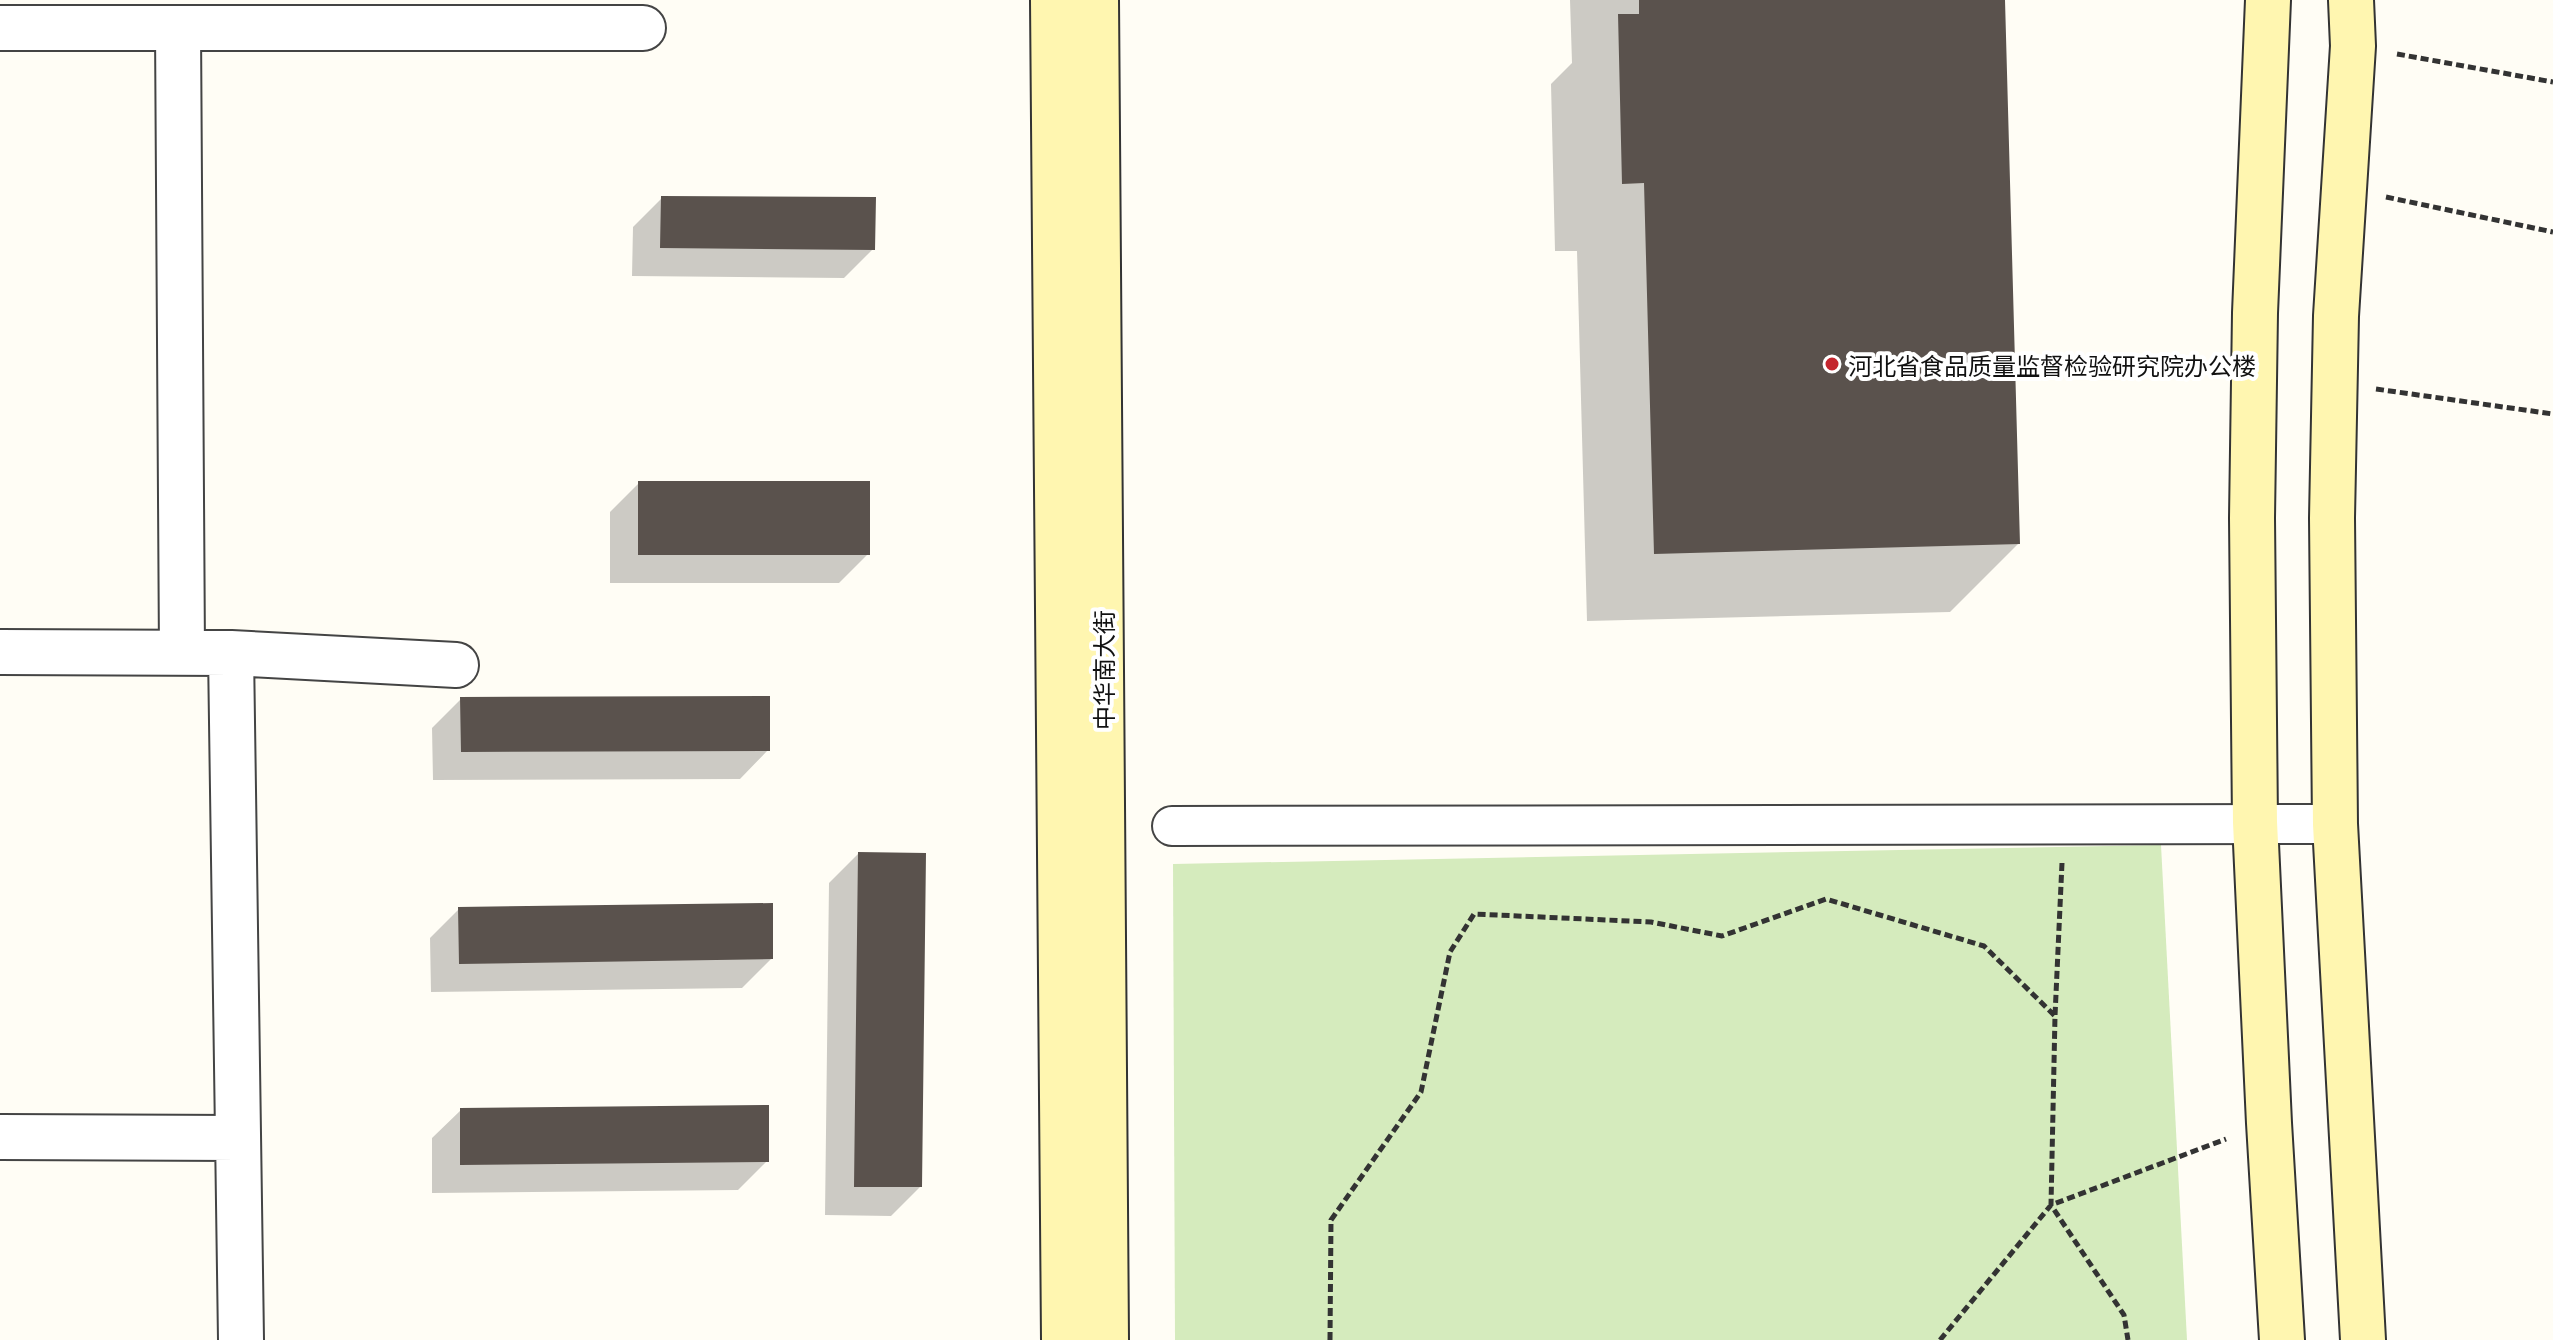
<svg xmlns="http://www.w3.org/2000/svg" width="2553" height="1340" font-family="Georgia,'Noto Sans SC',serif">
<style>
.green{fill:#d5ebbd}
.shadow{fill:#0003}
.building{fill:#5a524d}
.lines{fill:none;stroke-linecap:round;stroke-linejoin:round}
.pedestrian-casing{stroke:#444;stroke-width:42}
.minor-casing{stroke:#444;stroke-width:48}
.secondary-casing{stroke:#333;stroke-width:48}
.path{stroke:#333;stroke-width:5;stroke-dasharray:8 4;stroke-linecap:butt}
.pedestrian{stroke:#fff;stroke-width:38}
.minor{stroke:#fff;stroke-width:44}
.secondary{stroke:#fff6b0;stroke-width:44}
.poi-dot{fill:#c4262e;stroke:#fff;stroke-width:3}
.labels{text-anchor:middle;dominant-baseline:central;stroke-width:8;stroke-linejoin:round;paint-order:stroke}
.poi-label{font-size:24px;fill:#111;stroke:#fff;text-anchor:start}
.street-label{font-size:24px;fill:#111;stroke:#fff}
</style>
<rect width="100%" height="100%" fill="#fffdf5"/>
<path class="green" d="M2161,845L2187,1340H1175L1173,864Z"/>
<path class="shadow" d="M1570,0H2003L2018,544L1950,612L1587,621L1577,251H1555L1551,84L1572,63Z
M662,198L873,249L844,278L632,276L633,227Z
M639,483L868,554L839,583H610V512Z
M461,699L768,750L740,779L433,780L432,728Z
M858,854L920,1187L891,1216L825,1215L829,883Z
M459,909L771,959L742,988L431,992L430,938Z
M461,1110L767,1161L738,1190L432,1193V1138Z"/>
<path class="building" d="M1639,0H2005L2020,544L1654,554L1644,183L1622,184L1618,14H1639Z
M661,196L876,197L875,250L660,248Z
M638,481H870V555H638Z
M770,696V751L461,752L460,697Z
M858,852L926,853L922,1187H854Z
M773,903V959L459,964L458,907Z
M769,1105V1162L460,1165V1108Z"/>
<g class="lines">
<defs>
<path id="pedestrian" d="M1172,826L2335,824"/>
<path id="minor" d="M0,28H643
M178,28L182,653
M0,652L231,653L456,665
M231,653L241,1340
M0,1137L238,1138"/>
<path id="secondary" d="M1053,0L1064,1340
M1096,0L1106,1340
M2268,0L2255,313L2252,518L2255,822L2269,1123L2282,1340
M2351,0L2353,46L2336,316L2332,518L2335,824L2363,1340"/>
</defs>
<use href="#pedestrian" class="pedestrian-casing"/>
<use href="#minor" class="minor-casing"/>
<use href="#secondary" class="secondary-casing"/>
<path class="path" d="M2397,54L2553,82
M2386,197L2553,232
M2376,389L2553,414
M2062,863L2055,1016L2051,1205L2124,1315L2128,1340
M1330,1340L1331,1220L1421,1092L1450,952L1474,914L1651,922L1722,936L1826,899L1984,946L2055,1016
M1940,1340L2051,1205L2226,1139"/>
<use href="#pedestrian" class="pedestrian"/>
<use href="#minor" class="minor"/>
<use href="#secondary" class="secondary"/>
</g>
<circle class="poi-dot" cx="1832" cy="364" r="8"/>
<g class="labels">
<g class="poi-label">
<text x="1848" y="364">河北省食品质量监督检验研究院办公楼</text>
</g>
<g class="street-label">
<text transform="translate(1102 670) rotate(-90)">中华南大街</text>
</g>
</g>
</svg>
